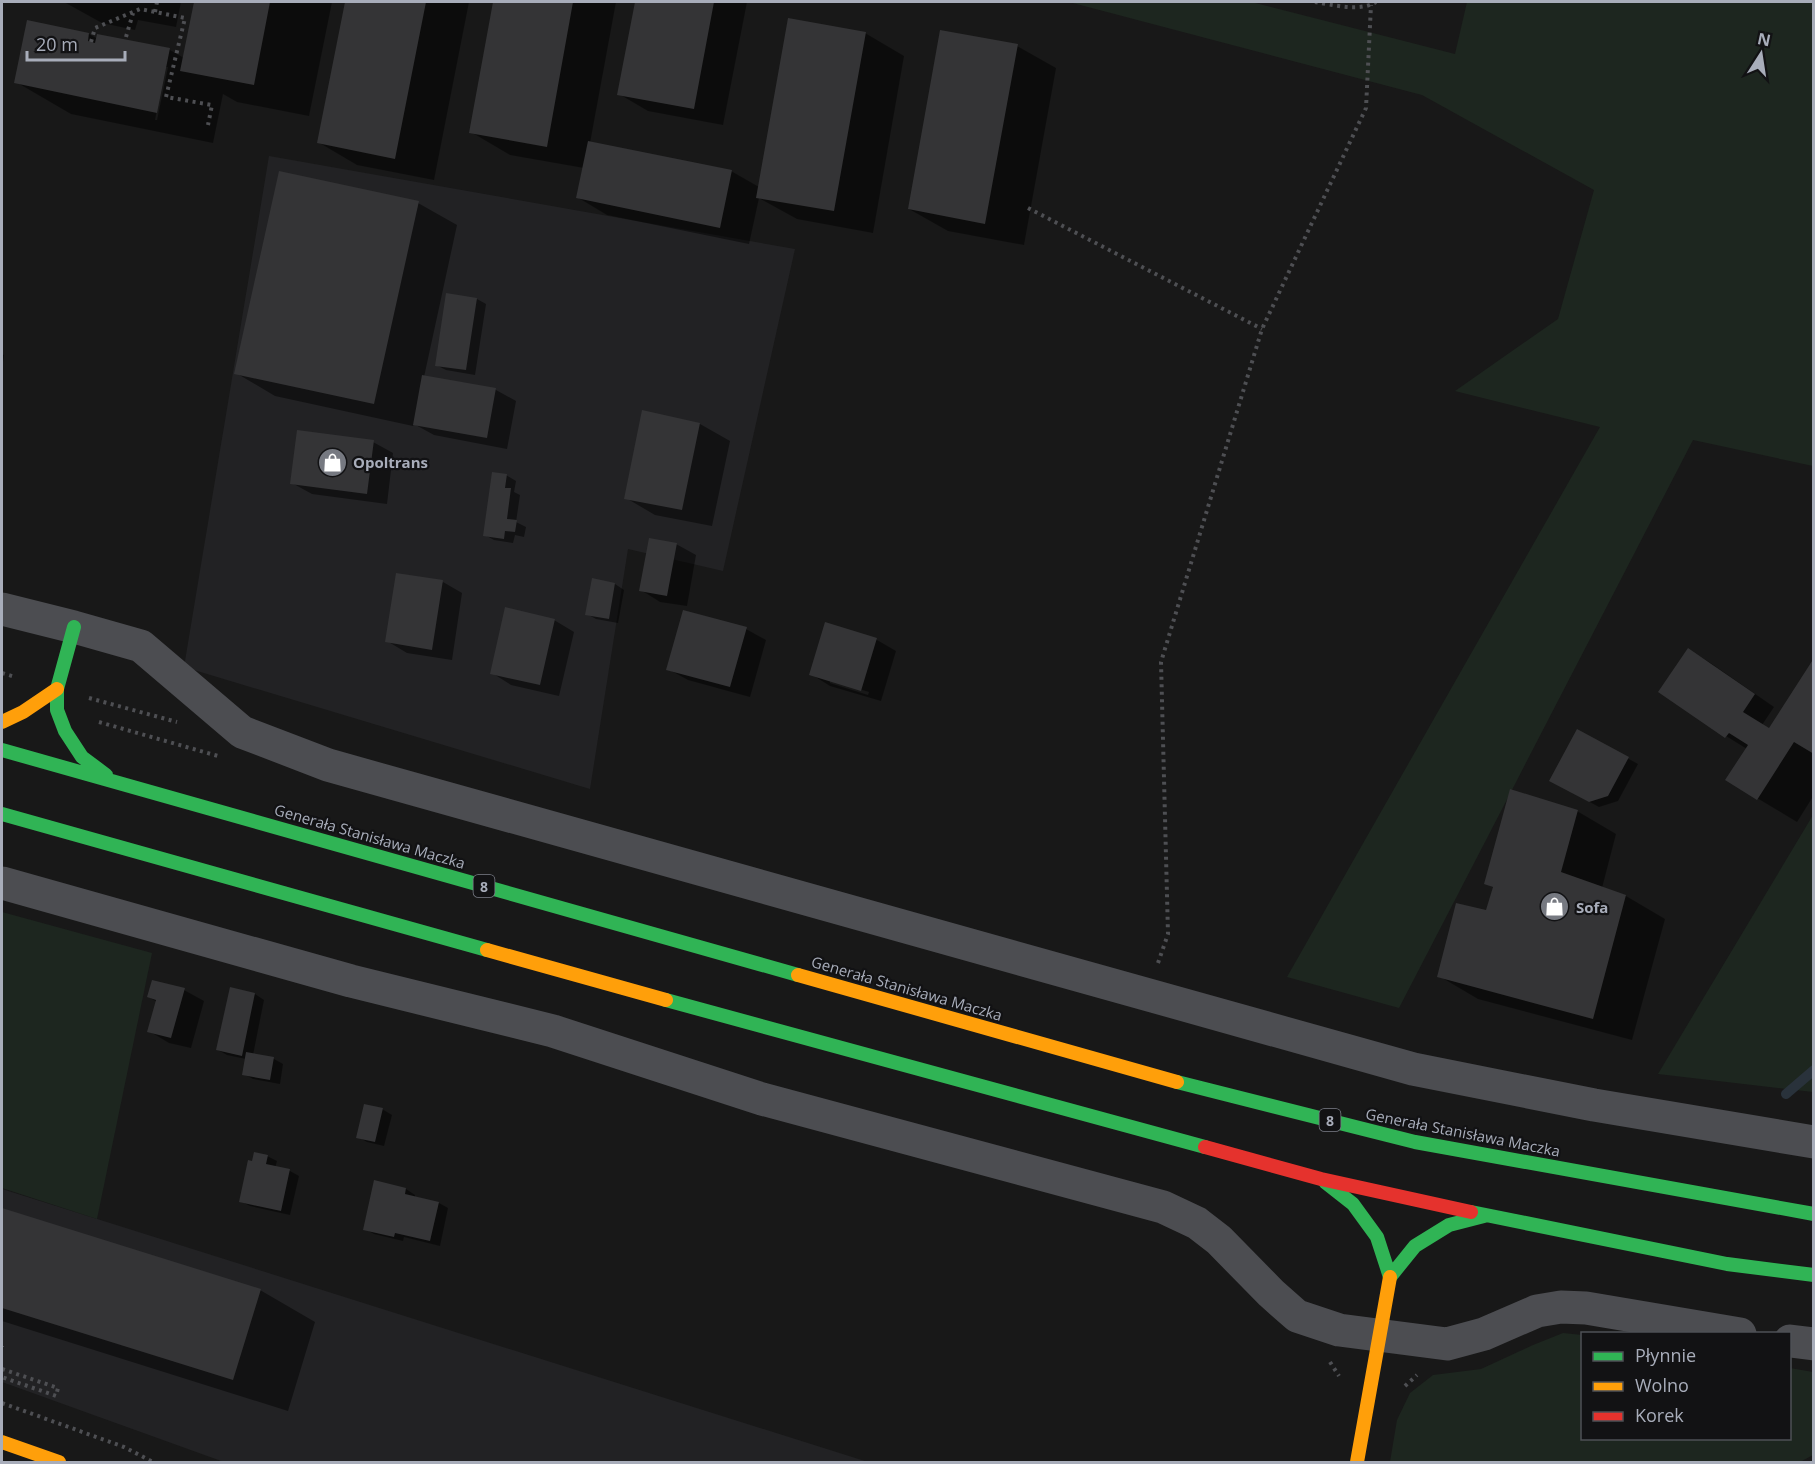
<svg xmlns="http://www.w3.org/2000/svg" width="1815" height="1464" font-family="'Open Sans',sans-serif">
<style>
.built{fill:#222224}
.green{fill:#1d261f}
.shadow{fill:#0007;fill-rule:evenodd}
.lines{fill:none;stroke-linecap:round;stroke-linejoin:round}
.stream{stroke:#29323b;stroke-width:10}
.building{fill:#343436}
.path{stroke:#4e4f53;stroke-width:4;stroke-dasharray:3 4.5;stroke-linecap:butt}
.street{stroke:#4c4d51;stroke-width:33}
.fast{stroke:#30b455;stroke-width:14}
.slow{stroke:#ff9f0a;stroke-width:14}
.jam{stroke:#e5322d;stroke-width:14}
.labels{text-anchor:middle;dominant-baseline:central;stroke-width:4.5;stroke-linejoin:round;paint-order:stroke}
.shield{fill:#121214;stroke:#7b7e88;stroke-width:1.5}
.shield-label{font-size:14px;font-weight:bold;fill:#a8adba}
.poi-label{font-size:15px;font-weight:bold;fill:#a8adba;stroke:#121214;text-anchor:start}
.street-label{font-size:15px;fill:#a8adba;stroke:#121214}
</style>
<rect width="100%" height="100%" fill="#181818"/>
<path class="built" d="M269,156L795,249L723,571L628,549L590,789L184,667Z
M2,1189L868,1462H224L2,1382Z"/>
<path class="green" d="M1069,2H1251L1455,54L1467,2H1813V466L1693,440L1399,1008L1287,977L1600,427L1455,391L1558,319L1594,190L1422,95Z
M1813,815V1092L1658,1074Z
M2,912L152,953L97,1219L2,1188Z
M1563,1333L1582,1335V1438H1790V1368L1813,1372V1455L1800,1462H1390L1397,1420L1410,1393L1433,1375L1481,1369L1533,1345Z"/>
<path class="shadow" d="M64,2H181L176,27L138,20L135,30L102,23Z
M196,2H332L309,116L237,102L223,94L213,143L71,114L16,82L28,22L89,34L98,39V36L170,50L184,58ZM165,67H168L157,120H155Z
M346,2H469L434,180L357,165L318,142Z
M495,2H616L590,143L731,171L759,187L865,33L904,56L873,233L797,219L759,198L749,244L607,215L577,197L584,168L510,155L471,132Z
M636,2H747L723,125L648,111L619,94Z
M1017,46L1056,68L1024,245L948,231L909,209Z
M418,203L457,225L424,377L496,390L516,401L507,449L434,435L414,424L413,426L275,396L236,373Z
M477,299L486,304L475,375L446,370L436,365Z
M2,354L4,355L2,369Z
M644,412L700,424L730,441L712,526L655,515L626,498Z
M373,442L393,453L387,504L312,494L292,483Z
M506,475L516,481L514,492L520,495L516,522L526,527L524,537L515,535L513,543L494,540L485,535Z
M676,544L696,555L687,606L660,602L641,590Z
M593,580L615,584L624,590L618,623L596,619L587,614Z
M443,582L462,593L452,660L407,653L387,641Z
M554,620L574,632L559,696L511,685L492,673Z
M826,624L877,640L896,651L881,701L830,686L811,674ZM830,680L869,692L868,695L830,683Z
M746,629L766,640L750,697L688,680L668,669Z
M1689,650L1709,662L1774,707L1762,725L1770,729L1814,660V795L1797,822L1727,780L1747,749L1726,736Z
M1578,731L1638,764L1618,801L1599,807L1551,781Z
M1577,811L1616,834L1602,888L1626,896L1665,919L1632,1040L1478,999L1439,976L1487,912L1494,888L1486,883Z
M184,990L204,1001L191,1048L169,1043L149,1031L157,1002L149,997Z
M255,994L264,1000L253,1055L274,1059L283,1064L280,1084L253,1079L244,1074L246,1059L227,1055L218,1050Z
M382,1109L392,1115L384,1146L367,1142L358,1137Z
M267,1156L277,1161L275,1168L290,1171L299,1176L290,1215L250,1206L240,1201L253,1163Z
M375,1182L406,1189L415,1195V1197L439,1203L448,1208L440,1246L404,1237L403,1241L374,1234L365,1229Z
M2,1209L260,1290L315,1322L288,1411L2,1321Z"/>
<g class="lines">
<path class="stream" d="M1786,1094L1814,1070"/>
</g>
<path class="building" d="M194,2H270L254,85L180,71Z
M345,2H426L395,159L317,143Z
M493,2H573L547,147L469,133Z
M635,2H714L694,109L617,95Z
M788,18L866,32L834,211L756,198Z
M27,20L89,33L88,41L95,43L97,34L170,48L157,113L14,83Z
M940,30L1018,44L985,224L908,209Z
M588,141L732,170L720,228L576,198Z
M279,171L419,201L374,404L234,374Z
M446,293L477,298L466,370L435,366Z
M422,375L496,388L487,438L413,425Z
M642,410L700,423L682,510L624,499Z
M297,430L374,440L367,494L290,484Z
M492,472L507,474L505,488H511L507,519L517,520L515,532L505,531L504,539L483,536Z
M649,538L677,543L667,596L639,591Z
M396,573L443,580L432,650L385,642Z
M592,578L615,583L609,619L585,615Z
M505,607L555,619L540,685L490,674Z
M683,610L747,627L730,687L666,670Z
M825,622L877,638L861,691L809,675Z
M1688,648L1755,694L1743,712L1769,728L1814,658V754L1794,742L1757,800L1725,780L1748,745L1729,733L1725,738L1658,692Z
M1577,729L1629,757L1608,796L1589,802L1549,781Z
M1510,789L1578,810L1561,872L1626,895L1593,1019L1437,977L1456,903L1486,910L1493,887L1484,884Z
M152,980L185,988L171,1038L147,1032L156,1000L147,997Z
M230,987L255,993L242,1056L216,1050Z
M246,1052L274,1057L270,1080L242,1075Z
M364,1104L383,1108L375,1142L356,1138Z
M254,1152L268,1155L266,1164L290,1169L281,1211L239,1202L248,1160L252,1161Z
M374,1180L406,1188L405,1194L439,1202L430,1241L395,1233L394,1237L363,1230Z
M2,1208L261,1289L233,1380L2,1308Z"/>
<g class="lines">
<path class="path" d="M1315,2C1333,5 1360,12 1376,2
M155,12L157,2
M126,37L133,13
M91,42L95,28L140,9L185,18L166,97L212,105L208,125
M1028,208L1262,329
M2,673L15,677
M89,698L177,722
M99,722L218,756
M1158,963L1168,934L1161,662L1262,329L1366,108L1371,5
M2,1347V1346
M1330,1362L1339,1376
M2,1369L58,1388L56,1396L2,1377
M1405,1386L1417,1375
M2,1403L124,1447L153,1462"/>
<path class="street" d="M2,609L74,627L141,646L242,732L328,765L1413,1069L1594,1105L1814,1142
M2,883L351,981L553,1031L762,1099L1163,1207L1197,1223L1219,1240L1271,1293L1297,1316L1339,1330L1447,1344L1484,1334L1537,1311L1561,1307L1586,1308L1740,1334
M1790,1341L1814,1344"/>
<path class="fast" d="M74,627L57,689V710L65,731L82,757L106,775
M2,750L798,975
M2,814L487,950
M666,1000L1205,1147
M1177,1082L1415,1142L1814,1214
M1325,1182L1353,1204L1377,1237L1390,1277
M1471,1212L1727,1264L1814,1275
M1390,1277L1415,1246L1449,1225L1484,1216"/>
<path class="slow" d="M2,722L23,712L57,689
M487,950L666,1000
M798,975L1177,1082
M2,1442L59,1462
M1357,1462L1390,1277"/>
<path class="jam" d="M1205,1147L1321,1179L1471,1212"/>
</g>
<defs>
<symbol id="shop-disc" viewBox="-11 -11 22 22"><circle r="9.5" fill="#767981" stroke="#121214"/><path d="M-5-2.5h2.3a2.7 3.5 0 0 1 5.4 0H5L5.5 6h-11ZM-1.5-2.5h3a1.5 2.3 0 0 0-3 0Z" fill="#fff"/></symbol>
</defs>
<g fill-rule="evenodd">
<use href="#shop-disc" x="316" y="446" width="33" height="33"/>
<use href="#shop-disc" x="1538" y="890" width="33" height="33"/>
</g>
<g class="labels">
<g class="shield">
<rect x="473.5" y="875" width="21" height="22" rx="4.5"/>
<rect x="1319.5" y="1109" width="21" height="22" rx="4.5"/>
</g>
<g class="shield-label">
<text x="484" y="886">8</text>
<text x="1330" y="1120">8</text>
</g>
<g class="poi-label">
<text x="353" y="462">Opoltrans</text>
<text x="1576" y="907">Sofa</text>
</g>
<g class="street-label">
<text transform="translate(370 836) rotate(16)">Generała Stanisława Maczka</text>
<text transform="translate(907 988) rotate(16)">Generała Stanisława Maczka</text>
<text transform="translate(1463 1132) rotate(11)">Generała Stanisława Maczka</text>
</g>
</g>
<rect width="1815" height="1464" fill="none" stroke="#a8adba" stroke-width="6"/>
<rect x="1581" y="1332" width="210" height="108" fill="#121214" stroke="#4e5056" stroke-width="1.5"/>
<rect x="1593" y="1352" width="30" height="9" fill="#30b455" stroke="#4e5056" stroke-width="1.5"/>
<text x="1635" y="1362" font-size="18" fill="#a8adba">Płynnie</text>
<rect x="1593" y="1382" width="30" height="9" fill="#ff9f0a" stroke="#4e5056" stroke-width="1.5"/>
<text x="1635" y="1392" font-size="18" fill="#a8adba">Wolno</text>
<rect x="1593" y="1412" width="30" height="9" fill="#e5322d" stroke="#4e5056" stroke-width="1.5"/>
<text x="1635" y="1422" font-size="18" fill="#a8adba">Korek</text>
<g transform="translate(1761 54) rotate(12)" stroke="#121214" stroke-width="4.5" paint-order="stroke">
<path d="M0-4.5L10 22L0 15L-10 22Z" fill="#a8adba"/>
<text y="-9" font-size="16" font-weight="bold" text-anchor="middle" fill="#a8adba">N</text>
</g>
<path d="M27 51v9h98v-9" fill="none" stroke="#a8adba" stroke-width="3"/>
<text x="36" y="51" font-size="18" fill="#a8adba" stroke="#121214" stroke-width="4.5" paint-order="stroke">20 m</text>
</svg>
